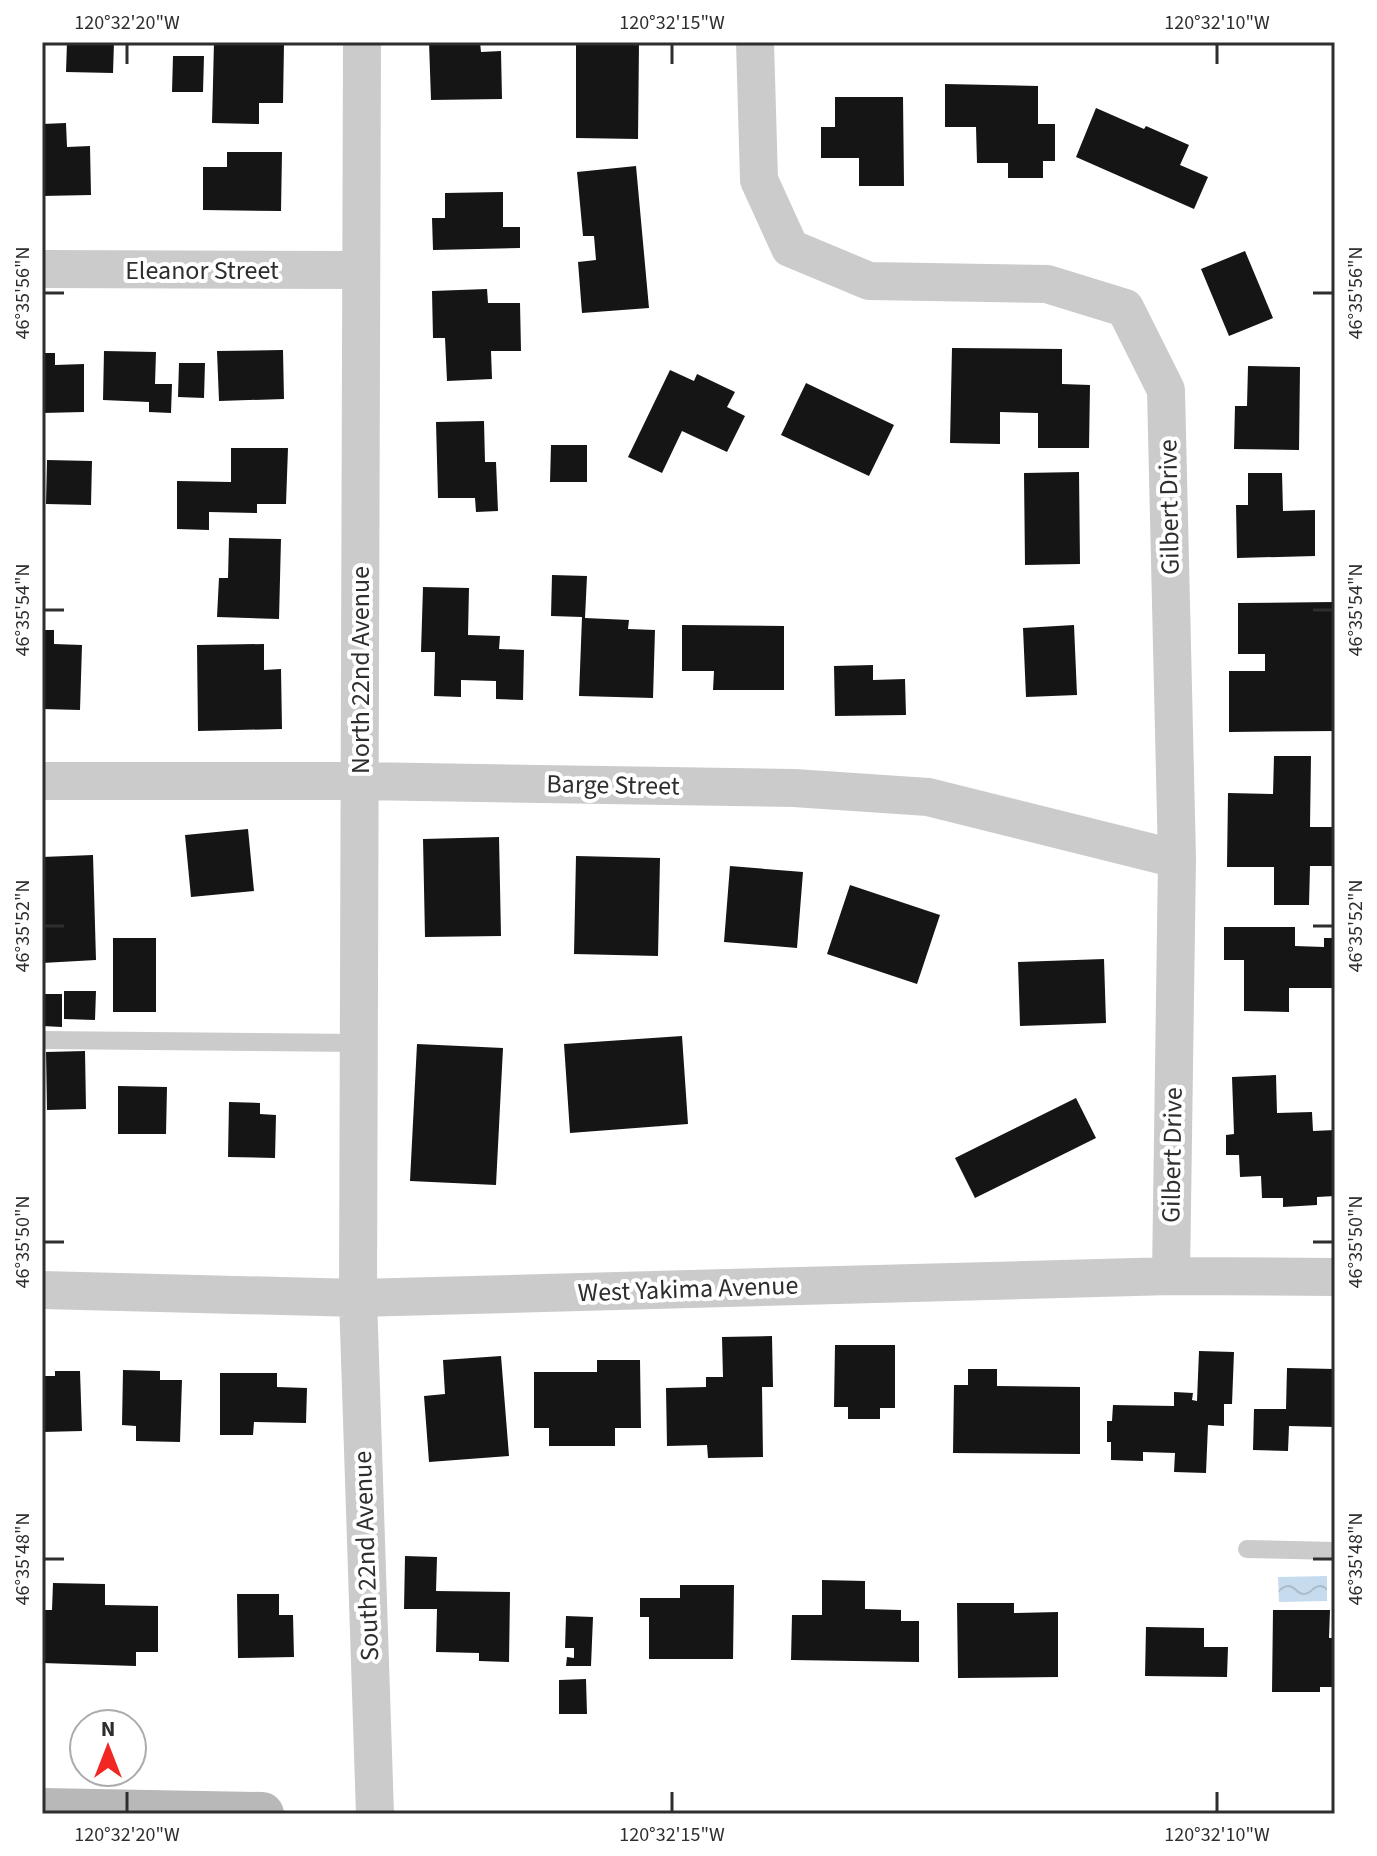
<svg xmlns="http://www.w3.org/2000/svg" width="1377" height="1856" font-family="'Source Sans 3',sans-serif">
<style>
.water{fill:url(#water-waves)}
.building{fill:#151515}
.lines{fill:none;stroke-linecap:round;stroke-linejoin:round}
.lane{stroke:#cbcbcb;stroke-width:18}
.street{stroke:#cbcbcb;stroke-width:38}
.secondary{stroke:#b8b8b8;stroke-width:44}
.ticks{fill:none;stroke:#2e2e2e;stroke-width:3}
.labels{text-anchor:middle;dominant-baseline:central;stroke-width:8;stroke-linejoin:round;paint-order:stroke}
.street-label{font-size:26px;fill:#2e2e2e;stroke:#fff}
.neatline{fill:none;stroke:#2e2e2e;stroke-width:3}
.ticks-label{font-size:20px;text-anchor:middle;fill:#2e2e2e}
</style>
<defs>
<pattern id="water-waves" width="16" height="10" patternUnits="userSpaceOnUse" patternTransform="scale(2)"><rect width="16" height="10" fill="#c6dbee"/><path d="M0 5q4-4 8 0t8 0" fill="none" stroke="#aabccc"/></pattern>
</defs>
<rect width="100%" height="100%" fill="#fff"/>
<path class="water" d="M1327,1576V1601L1279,1602L1278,1577Z"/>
<path class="building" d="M67,42H114L113,73L66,72Z
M214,42L284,43L283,103H259V124L212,123Z
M429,42H480L481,52L501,51L502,99L431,100Z
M576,42H639L638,139L576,138Z
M173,56H204L203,92H172Z
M945,84L1038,86V124H1055V161H1043V178H1008V163H977L976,127H945Z
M835,97H903L904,186H859V158H821V127H835Z
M1096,108L1144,129L1146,126L1189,145L1180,165L1208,177L1194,209L1076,157Z
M66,123L67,147L90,146L91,195L42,196V124Z
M227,152H282L281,211L203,210V167H227Z
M636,166L649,308L582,313L578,262L596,260L594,236H583L577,172Z
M503,192V227H520V248L433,250L432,218H445V193Z
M1245,251L1273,318L1229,336L1201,269Z
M487,289L488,303H520L521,351H491L492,379L447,381L445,338H433L432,291Z
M952,348L1062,349V384L1090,385L1089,448H1038V413L1000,412V444L950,443Z
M283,350L284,399L219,401L217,351Z
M104,351L156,352L155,384H172L171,413L149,412V402L103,400Z
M42,353H55V365L84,364V412L42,413Z
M179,363H205L204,398L178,397Z
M1248,366L1300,367L1299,450L1234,449L1235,406H1247Z
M670,370L694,381L697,374L735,392L727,407L745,416L727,452L682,431L662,473L628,457Z
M806,383L894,425L869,476L781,435Z
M484,421L485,462H496L498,511L476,512L475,498H438L436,422Z
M551,445H587V482H550Z
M231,448H288L286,504H257V513L209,512V530L177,529V481L231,482Z
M47,460L92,461L91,505L46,504Z
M1079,472L1080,564L1025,565L1024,473Z
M1248,473H1282L1283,511L1315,510V556L1237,558L1236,505H1248Z
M229,538L281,539L279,619L217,617L219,578H228Z
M552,575L587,576L585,618L629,620L628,629L655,630L653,698L579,696L582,617L551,616Z
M423,587L469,588L468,635L500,636L499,649L524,650L523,700L496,699V681L461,680V697L434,696L435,652H421Z
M1335,602V731L1229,732V671H1265V654H1238V603Z
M682,625L784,626V690H713L714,671H682Z
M1074,625L1077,695L1026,697L1023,628Z
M42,630H54V644L82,645L80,710L42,709Z
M264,644V670L281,669L282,729L198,731L197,645Z
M873,665V680L905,679L906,715L835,716L834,666Z
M1274,756H1311L1310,827H1335V866H1310L1309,905H1274V867H1227L1228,793L1273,794Z
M248,829L254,891L191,897L185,835Z
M499,837L501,936L425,937L423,839Z
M93,855L96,960L42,963V857Z
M576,856L660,858L658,956L574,954Z
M730,866L803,872L797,948L724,942Z
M850,885L940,915L917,984L827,954Z
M1224,927H1295V946L1324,947V938H1335V988H1289V1012L1244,1011V960H1224Z
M113,938H156V1012H113Z
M1104,959L1106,1023L1020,1026L1018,962Z
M64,991H96L95,1020L64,1019Z
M42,994H62V1027L42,1026Z
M682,1036L688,1124L570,1133L564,1044Z
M417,1044L503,1048L496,1185L410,1181Z
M85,1051L86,1109L47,1110L46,1052Z
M1276,1075L1277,1113L1312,1112L1313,1131L1335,1130V1196L1317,1197V1205L1283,1207V1198H1262L1261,1176L1240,1177L1239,1155H1226V1135L1234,1134L1232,1077Z
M118,1086L167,1087L166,1134H118Z
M1076,1098L1096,1138L975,1198L955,1158Z
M229,1102L260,1103V1114L276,1115L275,1158L228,1157Z
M772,1336L773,1387H762L763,1457L708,1458L707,1445L667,1446L666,1388L706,1387V1377H723L722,1337Z
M835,1345H895V1408H880V1419H848V1407H834Z
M1199,1351L1234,1352L1232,1404H1224V1426L1208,1425L1206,1473L1174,1472L1175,1453L1143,1452V1461L1111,1460V1442H1107V1421H1112L1113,1405L1174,1406V1392L1193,1393L1192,1400L1197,1401Z
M501,1356L509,1456L429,1462L424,1396L445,1394L443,1360Z
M597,1360H640L641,1428H615V1446H549V1428H534V1372H597Z
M1287,1368L1335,1369V1427L1289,1426L1288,1451L1253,1450L1254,1409H1286Z
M968,1369H997V1386L1080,1387V1454L953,1453L954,1385H968Z
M123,1370L160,1371V1380H182L180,1442L136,1441V1426L122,1425Z
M55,1371H80L82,1431L42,1432V1376H55Z
M220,1373H277V1387L307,1388L306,1423L254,1422L253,1435H220Z
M405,1556L437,1557L436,1591L510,1592L509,1662L479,1661V1653L436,1652L437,1609H404Z
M822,1580L865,1581V1609L901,1610V1621H919V1662L791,1660L792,1615H822Z
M53,1583L105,1584V1605L158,1606V1652H136V1666L42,1663V1610H52Z
M680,1585H734L733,1659H649V1617H640V1598H680Z
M237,1594H279V1615H293L294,1657L238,1658Z
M957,1603H1014V1613L1058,1612V1677L958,1678Z
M1273,1610H1330L1329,1638H1335V1687H1320V1692H1272Z
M566,1616L593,1617L591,1666H566L567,1657L574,1658V1648H565Z
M1146,1627L1204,1628V1647H1228L1227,1677L1145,1676Z
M586,1679L587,1714H559V1680Z"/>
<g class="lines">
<path class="lane" d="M42,1040L359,1043
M1247,1549L1335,1551"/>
<path class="street" d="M362,42L358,1298L375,1814
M755,42L759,180L790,248L869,281L1047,284L1125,308L1166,390L1177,859L1171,1276
M42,269L361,270
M42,781H360L794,788L928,797L1177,859
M42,1290L358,1298L1171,1276L1335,1277"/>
<path class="secondary" d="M42,1810L262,1814"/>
</g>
<path class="ticks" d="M127,44V64M672,44V64M1217,44V64M44,293H64M1313,293H1333M44,610H64M1313,610H1333M44,926H64M1313,926H1333M44,1242H64M1313,1242H1333M44,1559H64M1313,1559H1333M127,1792V1812M672,1792V1812M1217,1792V1812"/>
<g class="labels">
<g class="street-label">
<text x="202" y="270">Eleanor Street</text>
<text transform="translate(1169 507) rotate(-91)">Gilbert Drive</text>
<text transform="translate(360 670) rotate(-90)">North 22nd Avenue</text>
<text transform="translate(613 785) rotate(1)">Barge Street</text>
<text transform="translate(1172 1155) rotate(-89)">Gilbert Drive</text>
<text transform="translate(688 1289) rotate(-2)">West Yakima Avenue</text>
<text transform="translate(366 1556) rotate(-92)">South 22nd Avenue</text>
</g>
</g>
<rect width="1377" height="1856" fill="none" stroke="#ffffff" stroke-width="88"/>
<g transform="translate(108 1748)"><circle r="38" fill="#ffffff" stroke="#ababab" stroke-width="2"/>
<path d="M0-6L14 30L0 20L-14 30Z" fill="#f22724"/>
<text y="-12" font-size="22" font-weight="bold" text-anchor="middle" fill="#2e2e2e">N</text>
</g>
<rect x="44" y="44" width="1289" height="1768" class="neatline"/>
<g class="ticks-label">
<text x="127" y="29">120°32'20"W</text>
<text x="672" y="29">120°32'15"W</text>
<text x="1217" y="29">120°32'10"W</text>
<text transform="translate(22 293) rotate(-90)" y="7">46°35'56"N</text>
<text transform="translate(1355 293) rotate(-90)" y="7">46°35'56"N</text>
<text transform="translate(22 610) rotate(-90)" y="7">46°35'54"N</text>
<text transform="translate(1355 610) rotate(-90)" y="7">46°35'54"N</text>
<text transform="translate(22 926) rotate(-90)" y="7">46°35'52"N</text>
<text transform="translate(1355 926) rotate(-90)" y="7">46°35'52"N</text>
<text transform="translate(22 1242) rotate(-90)" y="7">46°35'50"N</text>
<text transform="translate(1355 1242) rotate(-90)" y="7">46°35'50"N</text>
<text transform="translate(22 1559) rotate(-90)" y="7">46°35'48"N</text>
<text transform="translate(1355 1559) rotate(-90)" y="7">46°35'48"N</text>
<text x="127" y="1841">120°32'20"W</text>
<text x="672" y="1841">120°32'15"W</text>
<text x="1217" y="1841">120°32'10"W</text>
</g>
</svg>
